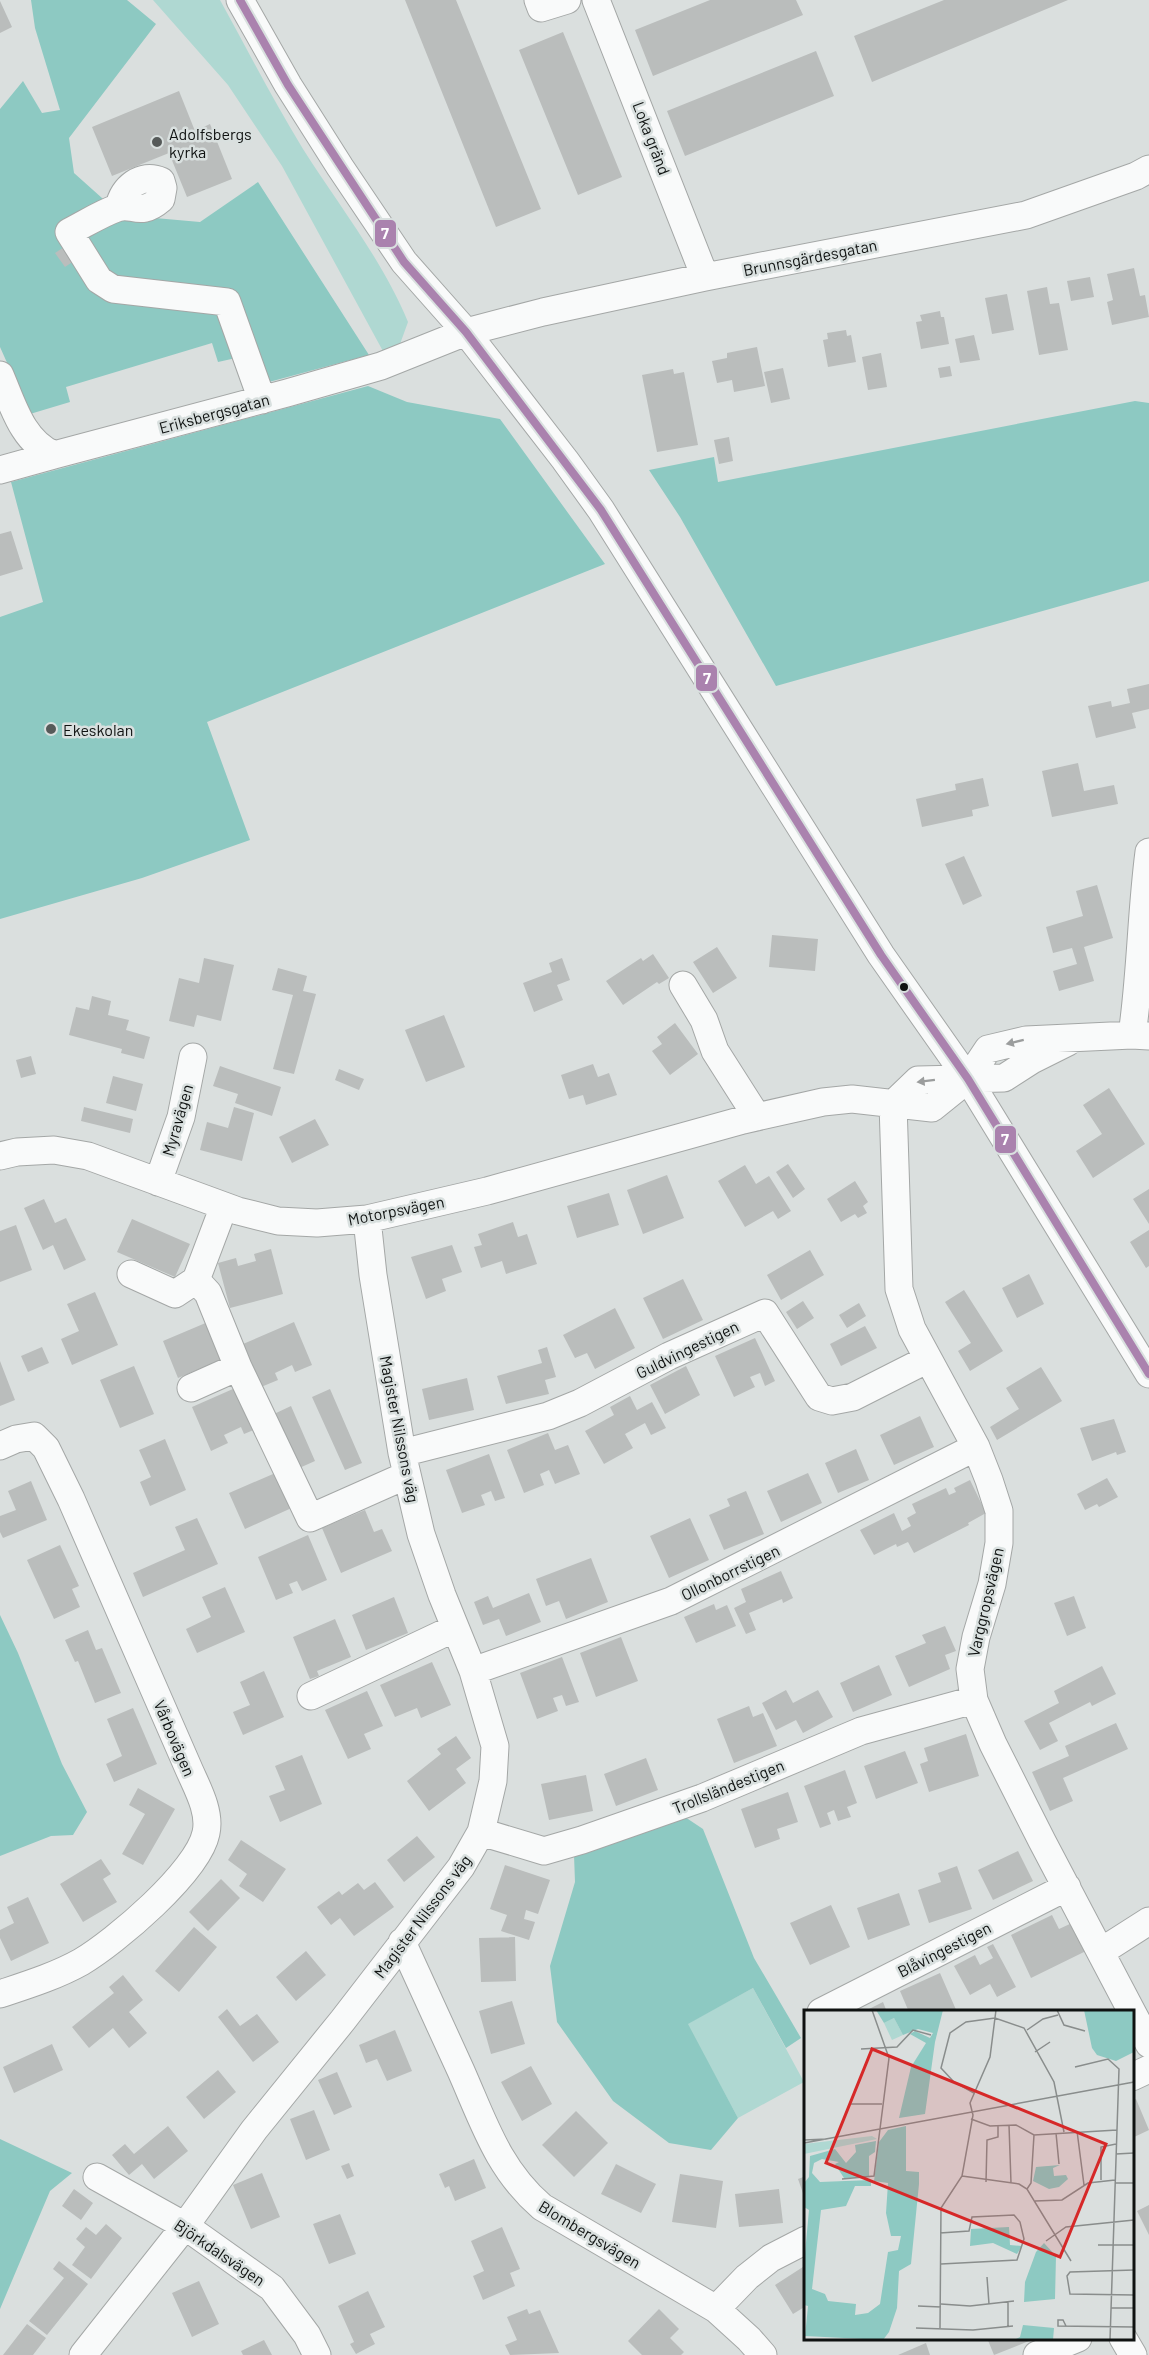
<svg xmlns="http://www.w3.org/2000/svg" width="1149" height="2355" font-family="Barlow,sans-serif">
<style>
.green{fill:#afd8d2}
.forest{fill:#8dc9c2}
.building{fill:#babdbc}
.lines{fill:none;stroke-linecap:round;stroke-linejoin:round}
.minor-casing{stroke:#a4a7a6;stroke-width:29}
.minor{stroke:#f9fafa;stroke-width:27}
.bus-1-casing{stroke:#d9e0df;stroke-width:12}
.bus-1{stroke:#aa82ae;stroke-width:8}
.oneway{fill:#9b9d9d}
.poi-dot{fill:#565a59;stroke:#d9e0df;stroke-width:2}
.bus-dot{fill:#0f1211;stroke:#d9e0df;stroke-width:2}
.labels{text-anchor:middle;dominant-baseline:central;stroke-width:5;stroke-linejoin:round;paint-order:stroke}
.poi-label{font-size:16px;fill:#0f1211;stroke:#d9e0df;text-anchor:start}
.street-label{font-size:16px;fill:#0f1211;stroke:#d9e0df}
.inset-road{fill:none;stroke:#898d8c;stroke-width:1.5}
.view{fill:#d62828;fill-opacity:0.15;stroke:#d62828;stroke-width:3}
.inset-edge{fill:none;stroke:#0f1211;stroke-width:3}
.line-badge{stroke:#d9e0df;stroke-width:2}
.badge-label{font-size:16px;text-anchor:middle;font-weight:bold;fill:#fff}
</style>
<rect width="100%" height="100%" fill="#dadfde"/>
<path class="green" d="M153,0H220C247,49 273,100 303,149C339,206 382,259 408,322L400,344L384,353L282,166L228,85Z
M753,1988L804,2082L738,2118L687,2024Z"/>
<path class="forest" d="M31,0H127L156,24L69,138L74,173L121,215L200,222L258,182L369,355L269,382L258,353L218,362L212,343L66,387L70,402L30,414L0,347V109L23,81L42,113L60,110L35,28Z
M368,386L407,402L500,419L605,564L207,722L250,840L142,878L0,919V617L43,602L11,482Z
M1135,401L1149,403V581L776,686L680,517L649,470L714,457L718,482Z
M0,1615L18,1653L62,1764L87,1812L73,1835L51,1836L0,1856Z
M685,1817L703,1829L754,1958L801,2038L786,2048L753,1988L688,2024L738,2118L711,2150L669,2143L613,2101L557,2022L550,1966L575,1882L574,1855Z
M0,2139L72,2173L50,2191L0,2309Z"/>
<path class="building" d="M405,0H456L541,209L496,227Z
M710,0H796L803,15L653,76L635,30Z
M944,0H1068L872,82L854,36Z
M0,1L12,27L0,33Z
M563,32L622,177L578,195L519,50Z
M816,51L834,96L685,156L667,111Z
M179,91L195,131L210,124L232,179L187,197L169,153L112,176L92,127Z
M67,245L77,259L65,267L55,253Z
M1134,268L1140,296L1145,295L1149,317L1112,325L1107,302L1113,300L1107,274Z
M1090,277L1094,297L1071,301L1067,281Z
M1047,287L1050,304L1059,303L1068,350L1039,355L1027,291Z
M1007,294L1014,330L992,334L985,298Z
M940,311L941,317H944L949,344L921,349L916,322L922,321L920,315Z
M846,330L847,336L851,335L856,362L828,367L823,340L828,339L827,333Z
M974,335L980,360L960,363L955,339Z
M757,347L765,386L734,392L732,380L717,383L712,361L727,358V353Z
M881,353L887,387L868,390L862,357Z
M950,366L952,376L940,378L938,368Z
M783,368L790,399L771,403L764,372Z
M673,369L674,374L684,372L698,445L657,452L642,375Z
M729,437L733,461L719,464L714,440Z
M11,531L23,569L0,576V534Z
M1149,684V709L1132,713L1136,728L1096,738L1088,706L1111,701L1112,707L1130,703L1127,689Z
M1078,763L1084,791L1114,785L1118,804L1052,817L1042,771Z
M983,778L989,806L972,810L973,816L922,827L916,799L956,790L955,784Z
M964,856L982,896L963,905L945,864Z
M1097,885L1113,938L1084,947L1094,981L1059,991L1053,971L1077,964L1072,948L1053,953L1046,927L1083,916L1076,891Z
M772,935L818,939L815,971L769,967Z
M717,947L737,978L713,993L693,962Z
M653,954L669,978L659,984L657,982L623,1005L606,981L641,958L643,961Z
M204,958L234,965L221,1021L197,1015L194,1027L169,1021L179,978L199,983Z
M562,958L570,980L557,985L563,1000L534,1012L523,983L552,972L549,963Z
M278,968L307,976L303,991L316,994L294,1074L273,1069L293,995L272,990Z
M92,996L111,1001L108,1015L129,1020L126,1030L150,1037L144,1059L121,1053L122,1049L69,1035L76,1007L89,1010Z
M444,1015L465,1067L426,1082L405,1030Z
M675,1023L698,1054L670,1075L652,1051L662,1044L657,1037Z
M31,1056L36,1074L21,1078L16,1060Z
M593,1064L598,1077L609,1073L617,1095L586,1105L583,1095L569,1099L561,1075Z
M220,1066L281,1087L272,1116L235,1103L238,1094L213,1086Z
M339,1069L364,1079L359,1090L335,1080Z
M113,1076L143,1084L136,1111L106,1103Z
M1109,1088L1145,1144L1093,1178L1076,1151L1102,1134L1083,1105Z
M84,1107L133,1119L130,1133L81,1121Z
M234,1107L254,1113L242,1161L200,1150L207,1122L228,1128Z
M315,1119L329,1145L292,1163L279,1137Z
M788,1164L805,1189L793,1198L776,1172Z
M745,1165L756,1184L769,1176L791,1211L778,1219L773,1211L745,1227L718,1181Z
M667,1175L684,1218L643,1234L627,1190Z
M855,1181L868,1202L863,1206L867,1213L858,1218L855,1214L841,1222L827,1199Z
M1149,1189V1224L1133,1199Z
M609,1193L619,1225L577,1238L567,1206Z
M44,1199L55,1223L66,1218L86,1260L64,1270L53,1245L43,1250L24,1208Z
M132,1219L190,1244L175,1277L117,1252Z
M513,1222L518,1237L527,1234L537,1264L506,1274L502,1261L481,1268L474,1247L482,1245L478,1234Z
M16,1225L32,1270L0,1282V1231Z
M1149,1230V1266L1146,1268L1130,1242Z
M452,1245L462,1272L442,1279L446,1291L426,1299L411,1257Z
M271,1249L283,1294L230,1308L218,1263L236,1258L238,1266L256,1261L254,1254Z
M810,1250L824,1275L781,1300L767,1275Z
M1029,1274L1044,1304L1017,1318L1002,1288Z
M683,1279L703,1320L663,1339L643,1298Z
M964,1290L1003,1351L970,1371L958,1351L971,1343L945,1302Z
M95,1292L118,1345L72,1365L61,1339L79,1331L67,1304Z
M803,1301L814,1318L797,1329L786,1312Z
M859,1303L866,1316L847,1328L839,1315Z
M615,1308L635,1348L595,1369L587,1353L575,1358L563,1335Z
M215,1319L230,1356L178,1378L163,1341Z
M294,1322L312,1365L295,1372L292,1365L275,1373L278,1380L261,1387L243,1344Z
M865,1326L877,1348L841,1366L830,1344Z
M755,1338L775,1381L765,1386L760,1373L750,1377L755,1387L734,1397L715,1356Z
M42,1347L49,1363L28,1372L21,1356Z
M547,1347L556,1377L545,1380L549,1394L506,1404L497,1376L542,1363L538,1350Z
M0,1361L15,1400L0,1406Z
M134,1366L154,1414L120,1428L100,1380Z
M686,1366L700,1395L665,1414L650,1385Z
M1041,1367L1062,1401L997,1440L990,1427L1019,1409L1006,1388Z
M467,1378L474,1410L429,1420L422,1389Z
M242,1385L261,1427L244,1434L241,1427L224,1435L228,1443L211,1451L192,1407Z
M330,1389L362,1463L345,1470L312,1397Z
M630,1396L637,1410L652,1402L666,1428L651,1435L645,1423L625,1434L633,1448L604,1464L585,1431L614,1415L610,1407Z
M291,1406L315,1461L297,1469L274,1414Z
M920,1416L934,1447L894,1465L880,1435Z
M1114,1419L1126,1452L1117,1455L1116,1452L1092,1461L1080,1428Z
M548,1433L555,1450L568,1445L580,1474L555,1484L549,1470L540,1474L544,1485L524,1493L507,1450Z
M165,1439L186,1490L150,1506L140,1482L151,1477L139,1450Z
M856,1449L869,1480L838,1493L825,1463Z
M489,1454L505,1498L495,1501L491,1491L481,1495L485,1505L462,1513L446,1470Z
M280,1471L296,1506L245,1529L229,1493Z
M808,1473L822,1503L781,1522L767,1491Z
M1107,1478L1118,1497L1099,1507L1097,1504L1085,1510L1077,1494Z
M970,1480L986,1513L968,1523L969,1525L914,1553L908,1542L897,1547L896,1544L874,1555L860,1530L894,1513L902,1531L911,1526L907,1518L916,1513L912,1504L946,1488L949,1495L956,1492L954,1488Z
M31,1481L47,1520L3,1538L0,1532V1516L16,1510L8,1491Z
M746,1491L764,1534L724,1550L709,1515L730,1506L727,1499Z
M365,1510L374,1532L382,1529L392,1551L341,1573L322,1528Z
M197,1518L218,1564L143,1597L133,1573L185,1550L175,1527Z
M690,1518L709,1560L669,1578L650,1536Z
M308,1535L327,1580L302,1591L297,1581L289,1584L293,1593L276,1600L258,1557Z
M60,1545L79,1586L72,1589L80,1607L54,1619L27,1560Z
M591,1558L608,1602L566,1619L559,1601L546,1606L536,1579Z
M781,1571L793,1598L783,1603L782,1599L749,1613L756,1630L746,1634L734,1608L746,1602L741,1589Z
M225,1587L245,1632L197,1653L186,1629L211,1617L202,1597Z
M529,1593L541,1622L506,1636L499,1619L483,1625L474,1602L488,1596L493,1608Z
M1074,1596L1086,1628L1067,1636L1054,1603Z
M394,1597L408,1633L366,1650L352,1615Z
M714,1604L716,1610L727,1605L736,1626L696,1643L684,1617Z
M335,1619L351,1657L317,1671L319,1676L310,1679L293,1637Z
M945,1626L956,1651L945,1655L950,1669L909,1687L895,1656L926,1643L922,1635Z
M88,1630L96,1650L102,1648L121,1693L95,1703L78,1661L75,1662L65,1640Z
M621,1637L638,1681L596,1697L580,1653Z
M562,1657L579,1702L566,1706L562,1695L553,1698L558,1711L537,1719L520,1673Z
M432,1662L451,1705L421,1718L417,1708L395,1717L380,1685Z
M879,1665L892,1695L853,1712L840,1683Z
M1102,1666L1116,1694L1092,1706L1090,1702L1049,1723L1058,1741L1040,1750L1024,1721L1059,1703L1054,1691Z
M264,1671L284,1717L243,1735L233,1712L250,1705L240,1682Z
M786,1690L793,1703L818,1690L833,1717L803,1733L796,1720L776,1730L762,1703Z
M367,1691L383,1726L364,1734L371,1749L348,1759L325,1710Z
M749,1706L753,1717L763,1713L777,1746L734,1763L717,1719Z
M133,1708L157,1764L114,1782L106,1764L122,1756L107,1719Z
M1116,1723L1128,1749L1063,1778L1073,1801L1050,1811L1032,1772L1069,1756L1065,1746Z
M966,1734L979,1776L929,1792L920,1764L928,1761L924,1748Z
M456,1736L471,1758L456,1769L466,1783L429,1811L407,1781L441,1754L437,1749Z
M905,1751L918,1783L876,1799L864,1766Z
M302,1755L322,1804L280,1822L269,1796L285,1790L275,1766Z
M646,1758L658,1790L616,1806L604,1774Z
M845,1770L857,1803L847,1807L851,1817L838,1821L834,1810L827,1813L831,1824L820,1828L804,1786Z
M586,1775L593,1811L549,1820L541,1784Z
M138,1788L175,1809L143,1865L122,1854L145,1814L129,1805Z
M788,1792L798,1822L777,1829L780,1839L755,1848L741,1809Z
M417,1836L435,1857L404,1882L387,1860Z
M241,1840L286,1869L263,1902L239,1886L247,1874L228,1860Z
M1018,1851L1033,1881L993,1900L978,1870Z
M101,1859L111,1874L103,1879L117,1902L83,1922L60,1884Z
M505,1865L550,1880L538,1914L526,1910L524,1919L535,1922L529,1940L501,1931L507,1915L490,1909Z
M957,1866L972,1909L929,1923L918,1890L941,1882L938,1873Z
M221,1879L240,1898L208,1931L189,1912Z
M375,1882L394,1907L354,1936L340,1918L331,1925L317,1907L339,1891L342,1895L358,1883L364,1890Z
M899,1893L910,1925L868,1940L857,1908Z
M28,1897L49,1943L11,1961L0,1938V1930L14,1923L7,1907Z
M831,1905L850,1947L810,1965L790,1923Z
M1052,1915L1059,1929L1072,1923L1086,1951L1031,1978L1011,1935Z
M194,1927L217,1947L179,1992L155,1971Z
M515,1937L516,1981L481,1982L479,1938Z
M993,1944L1016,1987L997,1997L990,1984L970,1995L954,1966L975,1955L980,1965L993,1958L987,1947Z
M306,1951L326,1975L296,2001L276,1977Z
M940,1973L957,2012H909L900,1991Z
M123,1975L143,2000L129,2012L147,2033L129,2048L113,2028L89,2048L72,2027L114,1993L109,1987Z
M512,2001L525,2044L491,2054L479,2011Z
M883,2002L887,2012H863Z
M227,2009L240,2026L257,2014L279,2042L253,2062L218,2017Z
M395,2030L412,2071L387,2081L377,2059L366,2063L359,2045Z
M52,2044L63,2070L14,2093L3,2067Z
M531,2066L552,2104L522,2121L501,2082Z
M218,2070L236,2092L204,2119L186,2097Z
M337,2072L352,2107L334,2115L318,2080Z
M1136,2099L1149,2130L1132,2138V2101Z
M314,2110L330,2150L306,2160L290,2119Z
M576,2111L608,2143L574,2177L542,2145Z
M168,2126L188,2151L154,2179L142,2164L129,2175L112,2155L125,2144L134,2154Z
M474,2159L486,2188L455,2201L449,2186L445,2188L439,2174Z
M349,2163L354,2176L347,2179L341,2166Z
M616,2164L656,2184L641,2213L601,2194Z
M262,2173L280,2217L251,2229L233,2185Z
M680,2174L723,2181L716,2228L672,2222Z
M806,2176V2199H805L798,2179Z
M74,2189L93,2203L81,2220L62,2206Z
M779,2189L783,2223L739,2227L735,2194Z
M1149,2205V2235L1137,2211Z
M340,2214L356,2254L329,2264L313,2224Z
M106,2224L122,2238L91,2279L72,2265L85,2247L76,2239L86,2227L96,2235Z
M502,2227L520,2269L510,2273L515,2286L483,2300L473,2276L484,2271L471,2241Z
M59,2261L88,2284L47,2335L29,2321L64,2278L53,2269Z
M806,2265V2306L793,2314L775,2285Z
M199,2281L219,2324L192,2337L172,2293Z
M368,2291L385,2327L370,2334L375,2344L356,2354L350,2344L354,2342L338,2306Z
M527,2309L529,2314L540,2310L559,2353L510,2355L505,2345L517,2340L507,2317Z
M659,2309L679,2329L670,2338L684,2352L681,2355H642L628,2341Z
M27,2324L46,2338L33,2355H3Z
M987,2338H1034V2339L994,2355Z
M264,2340L272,2355H243L241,2351Z
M926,2343L930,2355H898Z"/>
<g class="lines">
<defs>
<path id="minor" d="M240,0L288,85L340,167L404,262L466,332L565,460L601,510L881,955L968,1079L1149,1374
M538,0L541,8L567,0
M596,0L705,277
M119,207C123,188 141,172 161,181L163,188L161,199C139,218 133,202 117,208C100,214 85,224 69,232L99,280L113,289L227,302L262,400
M0,375C13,405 22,441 54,455L287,393L381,366L466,332L543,312L705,277L1026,215L1136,176L1149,169
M0,470L54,455
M683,985L704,1020L715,1051L757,1117
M1132,1035C1141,974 1141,913 1149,852
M893,1104L899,1289L912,1329L976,1447L989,1480L999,1511V1543L992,1584L976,1637L970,1669L974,1700L993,1744L1042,1841L1132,2012
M893,1104L918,1080L1004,1078L1032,1060L1068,1042
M0,1156L17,1152L54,1150L88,1156L238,1211L278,1221L317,1223L367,1219L487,1191L743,1120L823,1102L852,1099L932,1108L968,1079L988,1049L1026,1040L1132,1035L1149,1036
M158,1182L181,1117L193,1057
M224,1206L196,1280L208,1293L238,1367L310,1518L407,1475
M131,1274L175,1294L196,1280
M191,1388L238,1367
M0,1446L16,1439L34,1436L46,1448L71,1499L188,1767C196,1786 211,1811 206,1833C198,1872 115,1942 81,1962C56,1976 27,1985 0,1994
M402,1453L548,1416L580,1403L669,1356L765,1313L819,1397L832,1401L853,1397L928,1359
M473,1671L671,1601L976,1447
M311,1696L455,1628
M481,1832L544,1851L582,1840L702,1798L861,1731L974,1700
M402,1942C422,1985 441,2028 461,2071C484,2123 498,2169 542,2207L716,2309L749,2339L763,2355
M1102,1951L1149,1921
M821,2012L1067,1887
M1132,2012L1149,2044
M1132,2077L1149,2069
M97,2177L185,2226L272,2288L307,2335L317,2355
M716,2309L747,2277L771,2258L806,2240
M1123,2338L1133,2355
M83,2355L185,2226L254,2130L343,2020L461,1867L481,1832L493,1781L495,1746L473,1671L442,1595L421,1534L402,1453L373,1275L367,1219
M1037,2355L1078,2338"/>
</defs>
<use href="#minor" class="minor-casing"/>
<use href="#minor" class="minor"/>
<defs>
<path id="bus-1" d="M240,0L288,85L404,262L466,332L601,510L881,955L968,1079L1149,1374"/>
</defs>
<use href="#bus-1" class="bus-1-casing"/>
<use href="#bus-1" class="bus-1"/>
</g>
<defs><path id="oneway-solid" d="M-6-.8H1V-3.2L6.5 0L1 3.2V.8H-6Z" transform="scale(1.5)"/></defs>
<g class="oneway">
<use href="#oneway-solid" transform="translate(1015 1042) rotate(166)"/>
<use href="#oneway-solid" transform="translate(926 1081) rotate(173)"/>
</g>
<g class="poi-dot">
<circle cx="157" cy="142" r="6"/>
<circle cx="51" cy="729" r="6"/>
</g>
<circle class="bus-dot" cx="904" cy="987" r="5"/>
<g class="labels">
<g class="poi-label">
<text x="169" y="133">Adolfsbergs<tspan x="169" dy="18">kyrka</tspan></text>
<text x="63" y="729">Ekeskolan</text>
</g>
<g class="street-label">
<text transform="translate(652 138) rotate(69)">Loka gränd</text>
<text transform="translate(810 257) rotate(-11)">Brunnsgärdesgatan</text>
<text transform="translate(214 413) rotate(-15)">Eriksbergsgatan</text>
<text transform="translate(177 1120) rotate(-74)">Myravägen</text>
<text transform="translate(396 1210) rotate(-11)">Motorpsvägen</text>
<text transform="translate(687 1349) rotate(-26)">Guldvingestigen</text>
<text transform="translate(400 1429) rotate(79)">Magister Nilssons väg</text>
<text transform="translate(730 1572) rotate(-26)">Ollonborrstigen</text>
<text transform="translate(985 1602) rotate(-77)">Varggropsvägen</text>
<text transform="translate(175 1738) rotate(67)">Vårbovägen</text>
<text transform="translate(728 1786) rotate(-22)">Trollsländestigen</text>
<text transform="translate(422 1916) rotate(-53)">Magister Nilssons väg</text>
<text transform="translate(944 1949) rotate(-27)">Blåvingestigen</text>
<text transform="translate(590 2234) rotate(31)">Blombergsvägen</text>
<text transform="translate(220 2252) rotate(34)">Björkdalsvägen</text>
</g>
</g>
<g transform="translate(804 2010)">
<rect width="330" height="330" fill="#dadfde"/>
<path d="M90,8L99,25L88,30L80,13ZM68,126L73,129L0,144V134Z" fill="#afd8d2"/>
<path d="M72,0H139L131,32L121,104L95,108L107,57L122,33L106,24L111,21L126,28L129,23L114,19L99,25L90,8L80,13ZM280,0H330V42L312,51L293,45L288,38ZM102,116V161L115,162V174L107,254L95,261L93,298L85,322L79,330L1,326L4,296L0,295V254L5,200L0,197V173L5,167L6,146L31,139L42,153L52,142L51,135L72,131L71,142L65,146V167L40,168L31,154L35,152L18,149L10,153L8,163L16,172L67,170V176H51L42,196L17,200L8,279L21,284L24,291L52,294L51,305L64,303L76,294L84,242L94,240L97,226H87L82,203L84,173L70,171L75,132L84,120ZM256,155L249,158L250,166L262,165L264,169L255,177L245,179L229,171L232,157ZM205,217L206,235L218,236L213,244L189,233L166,236L167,219ZM240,233L252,246L251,289L220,292L221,272L232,242ZM219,315L250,318L249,330H210L216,327Z" fill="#8dc9c2"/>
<path class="inset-road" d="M253,0L260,15L281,21M223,20L239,9L254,5M57,39L93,37L109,20L127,25M231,42L246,32M271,57L304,49L315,59L306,330M170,83L150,72L137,58L146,23L162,12L191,8L220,18L250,72L260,122M45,94H78M167,109L186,116L212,115L230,125L313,120M205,115L207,173M273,121L280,175M252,123L255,154M0,130L23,129M0,133L330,72M312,144L330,143M158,166L215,174L223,179L267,251M38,169L70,166L85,48L68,0M297,170V137L312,134M182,172L183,130L194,127V116M311,173H330M223,179L227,173L230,125M231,191L258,190L284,173L311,170M136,223L165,221L168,207L210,205L216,212L220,229L213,250L137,254M242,231L262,217L330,210M294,235H330M330,260L266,262L263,266L266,284L330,285M183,267L185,294M137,294L166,296L210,291M114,296L137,297M307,298H330M262,316L259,310H254V316L330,317M204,317V292M112,318L169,320L209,316M136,318L137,198L158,166L169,105L166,93L186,47L192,0"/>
<path class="view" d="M68,39L302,134L256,247L22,153Z"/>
<rect width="330" height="330" class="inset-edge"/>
</g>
<g class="line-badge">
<rect x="374" y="219" width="23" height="29" rx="6" fill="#aa82ae"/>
<rect x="695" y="664" width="23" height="28" rx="6" fill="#aa82ae"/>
<rect x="994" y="1125" width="23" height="29" rx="6" fill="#aa82ae"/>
</g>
<g class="badge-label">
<text x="385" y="239">7</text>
<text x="707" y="684">7</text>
<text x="1005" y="1145">7</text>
</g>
</svg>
